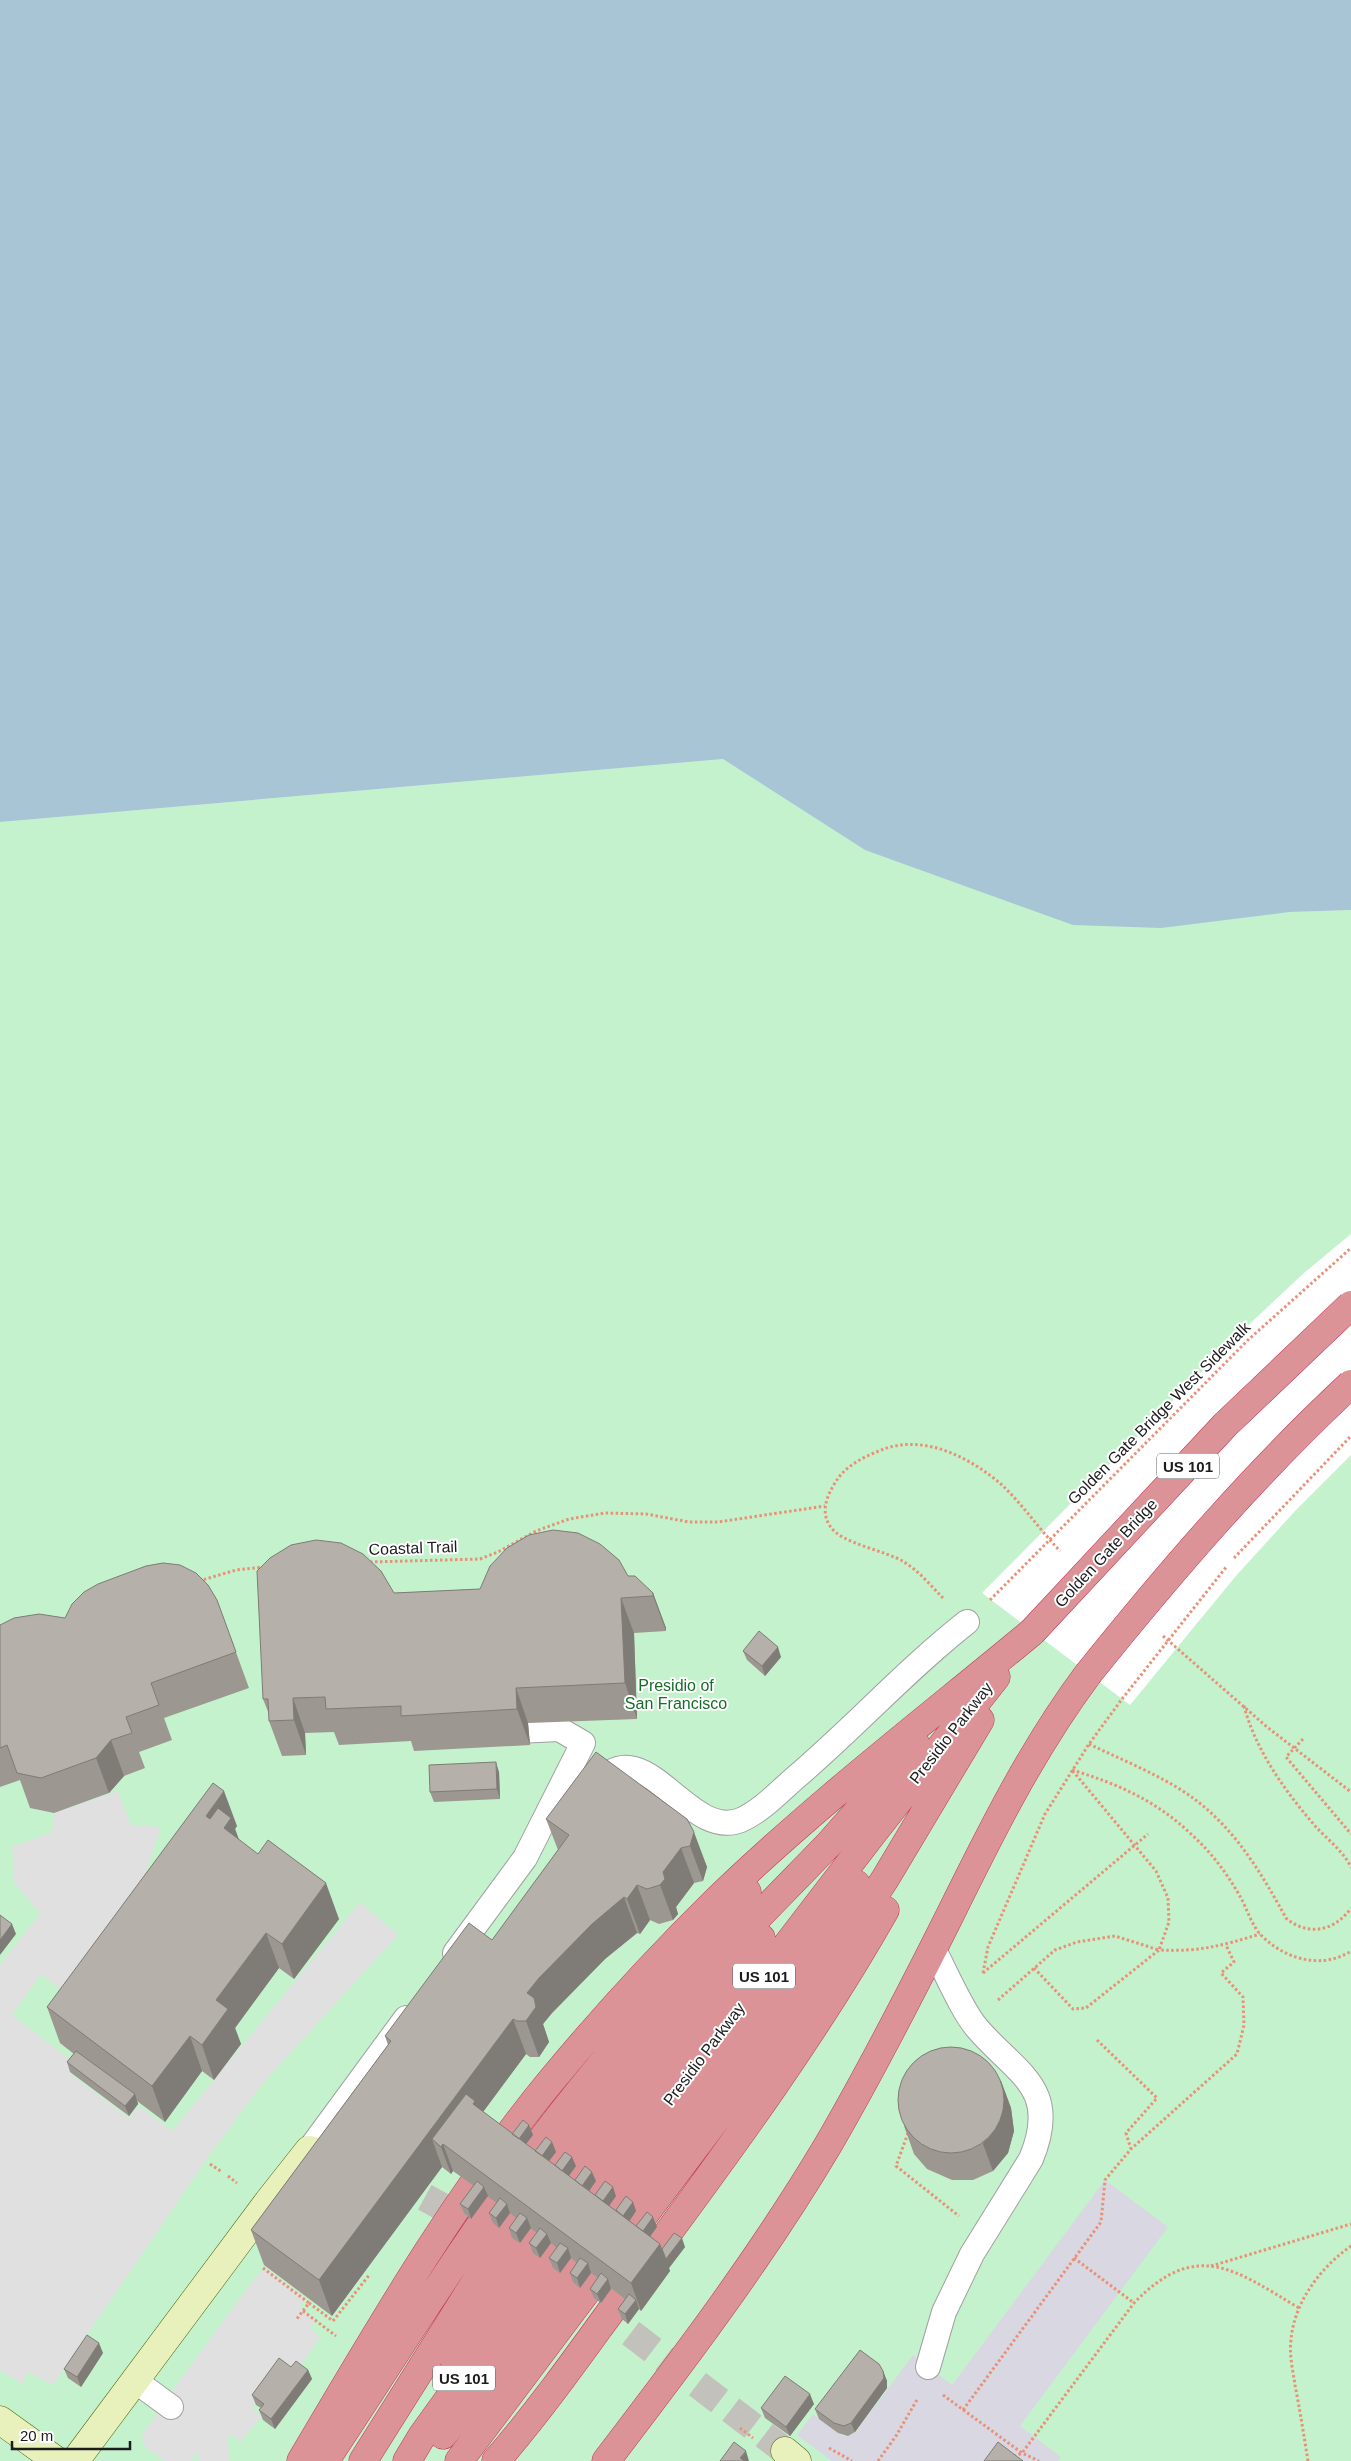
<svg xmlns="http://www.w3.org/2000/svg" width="1351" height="2461" font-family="Helvetica,sans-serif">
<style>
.park{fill:#c4f2cd}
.parking{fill:#e0e0e0}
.plaza{fill:#d9d7e2}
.water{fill:#a8c5d5}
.pier{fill:#fff}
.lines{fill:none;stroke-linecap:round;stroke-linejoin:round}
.secondary-tunnel{stroke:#c2c1bb;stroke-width:28;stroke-dasharray:28 14;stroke-linecap:butt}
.lane-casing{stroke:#a0a0a0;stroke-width:26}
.secondary-casing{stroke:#526511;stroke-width:29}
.highway-casing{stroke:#c33756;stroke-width:29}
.path{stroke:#e99177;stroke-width:3;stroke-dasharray:2.5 2.5;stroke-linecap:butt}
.lane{stroke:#fff;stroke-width:24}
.secondary{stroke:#e8f1bc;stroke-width:28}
.highway{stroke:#db9397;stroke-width:28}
.highway-bridge-casing{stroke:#c33756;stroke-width:29;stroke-linecap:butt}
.path-bridge{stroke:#e99177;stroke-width:3;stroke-dasharray:2.5 2.5;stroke-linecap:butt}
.highway-bridge{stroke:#db9397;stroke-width:28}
.wall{fill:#9c9791}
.shaded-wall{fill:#7f7b76}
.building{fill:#b5b0a9;stroke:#7f7b76}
.labels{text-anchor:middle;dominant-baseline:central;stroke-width:4;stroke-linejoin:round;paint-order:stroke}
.shield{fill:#fff;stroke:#606060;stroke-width:1}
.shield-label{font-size:15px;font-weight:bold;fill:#1c1c1c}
.street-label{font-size:16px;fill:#1c1c1c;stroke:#fff}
.park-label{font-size:16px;fill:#176d29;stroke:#fff}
</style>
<rect width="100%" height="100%" fill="#eceae3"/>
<path class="park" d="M723,759L865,850L1289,912L1351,910V2461H0V822Z"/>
<path class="parking" d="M118,1791L131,1825L161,1827L140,1890L70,1997L41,1974L12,2015L75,2063L68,2072L129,2118L139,2106L172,2131L360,1902L398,1935L263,2083L210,2154L53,2385L28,2372L22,2384L0,2370V1964L40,1914L14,1882L12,1847L52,1832L54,1813Z
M265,2268L306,2298L300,2307L316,2319L310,2327L320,2337L297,2371L283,2362L252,2407L262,2416L241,2441L233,2435L228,2436L229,2461H199L198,2451L191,2461H165L145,2447L142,2435L185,2373L254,2279Z"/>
<path class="plaza" d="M1105,2180L1168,2227L1020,2426L1061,2457L1058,2461H832L797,2435L813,2414L843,2436L855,2433L913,2355L952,2385Z"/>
<path class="water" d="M0,0H1351V910L1289,912L1161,928L1073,925L865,850L723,759L0,822Z"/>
<path class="pier" d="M1351,1234V1455L1295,1511L1235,1577L1130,1705L982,1593L1243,1330L1304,1273Z"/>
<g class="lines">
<path class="secondary-tunnel" d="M388,2177L499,2238
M564,2282L785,2451"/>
<defs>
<path id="lane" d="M595,1787C644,1723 686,1842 741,1820C761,1811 779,1792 795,1778C854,1728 906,1670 967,1622
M455,1953L525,1858L583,1743L559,1729L497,1732
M309,2150L406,2018
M928,2367L944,2312L972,2254L1031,2159C1061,2087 1016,2074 977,2028C962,2011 945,1970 933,1948
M134,2380L171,2407"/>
<path id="secondary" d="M0,2420L57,2461
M785,2451L797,2461
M75,2461L268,2202L309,2150L344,2158"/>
<path id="highway" d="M449,2353L583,2170L761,1938
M443,2435L524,2335L723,2070L856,1884
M301,2461C378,2331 453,2200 550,2082C602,2019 658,1958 716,1901C815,1805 926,1720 1032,1632
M325,2461C396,2354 463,2244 540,2142C605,2055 680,1976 747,1892
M363,2461L507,2232L563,2156L709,1973L757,1918L829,1844L916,1745
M407,2461L422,2436L602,2186L873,1833L996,1677
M459,2461L796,2013L885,1879L980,1720
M496,2461C552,2396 600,2325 651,2256C734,2144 816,2032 885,1910
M606,2461C684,2359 762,2256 828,2145C871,2071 911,1993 950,1915C991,1832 1032,1749 1088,1674"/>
</defs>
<use href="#lane" class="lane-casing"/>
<use href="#secondary" class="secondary-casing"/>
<use href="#highway" class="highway-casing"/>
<path class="path" d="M370,1562L480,1559L498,1552L536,1531L569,1519L605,1513L646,1514L689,1522H718L825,1506
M199,1581L236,1570L263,1567
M943,1598C931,1586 919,1571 904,1562C885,1550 841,1544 830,1526C819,1510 829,1491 839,1477C850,1463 868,1455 884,1449C925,1434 971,1458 1002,1485C1023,1505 1040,1530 1060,1551
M1163,1636L1267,1727L1351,1792
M1244,1706C1256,1751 1285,1791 1316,1827C1327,1839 1343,1851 1351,1867
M1303,1739L1286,1757L1351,1834
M1089,1744C1118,1758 1150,1771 1178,1788C1229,1819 1258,1867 1286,1918C1308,1937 1335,1931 1351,1908
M1072,1770C1118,1784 1157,1801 1192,1835C1212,1853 1228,1875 1241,1898C1247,1909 1252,1926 1261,1935C1284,1959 1322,1970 1351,1951
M1034,1968L1073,2009L1086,2008L1159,1950C1199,1952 1221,1946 1260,1934
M983,1973L988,1947L1045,1814L1089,1744L1122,1699
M983,1973L1148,1834
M998,2000L1055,1950L1077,1942L1115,1936L1159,1950L1169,1922L1168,1898L1156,1871L1072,1770
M1097,2040L1157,2098L1126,2133L1131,2149
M908,2133L896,2166L959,2216
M210,2164L222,2172
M228,2176L237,2183
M1074,2258L1134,2303
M1211,2266L1351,2224
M263,2268L309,2303L296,2320
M309,2303L333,2321L370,2274
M303,2311L336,2336
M943,2395L1022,2453L1039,2461
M963,2410L1101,2222L1105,2180L1131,2149L1237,2054L1244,2025L1243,1997L1221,1973L1234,1962L1226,1945
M740,2428L753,2438
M829,2448L852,2461
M878,2461L896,2436L918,2398
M1005,2461L1022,2453L1134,2303C1196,2239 1234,2269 1299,2308
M1308,2461C1304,2436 1300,2411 1295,2385C1293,2371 1289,2355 1291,2340C1294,2302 1321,2267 1351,2246"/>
<use href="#lane" class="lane"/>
<use href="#secondary" class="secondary"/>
<use href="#highway" class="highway"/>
<defs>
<path id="highway-bridge" d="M1032,1632L1225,1425L1351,1305
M1088,1674C1170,1572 1255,1473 1351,1384"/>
</defs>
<use href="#highway-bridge" class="highway-bridge-casing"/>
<path class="path-bridge" d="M1234,1558L1351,1436
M990,1600L1248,1340L1351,1248
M1122,1699L1227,1566"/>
<use href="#highway-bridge" class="highway-bridge"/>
</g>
<path class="wall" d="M628,1576L653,1593L666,1628V1631L634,1633L637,1719L528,1723L530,1745L414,1751L411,1741L339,1745L334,1732L305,1733L306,1755L282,1756L269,1721V1714L263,1699L394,1593L480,1589Z
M217,1600L249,1688L164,1718L172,1740L139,1752L145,1768L124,1776L109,1793L54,1813L30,1808L20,1780L0,1787V1625L65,1618Z
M743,1651L781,1657L765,1676L747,1660Z
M499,1772L500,1799L434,1802L430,1792Z
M546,1819H687L707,1867L703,1881L694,1883L676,1907L678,1914L673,1920L659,1924L650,1920L640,1934L637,1933L605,1959L552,2013L543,2024L549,2042L539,2057H530L526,2054L483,2112L512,2134L529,2125L533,2135L526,2144L535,2151L552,2142L556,2152L549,2161L555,2165L576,2166L569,2176L575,2180L596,2181L589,2191L595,2195L616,2196L609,2206L616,2210L633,2202L636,2211L630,2221L636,2226L657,2227L650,2236L660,2244L662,2249L685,2247L669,2268L670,2271L641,2311L639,2309L628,2324L622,2319L618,2309L625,2299L611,2288L601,2303L594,2298L590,2289L598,2278L591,2273L580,2288L573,2282L570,2273L577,2263L571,2258L560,2273L553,2268L549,2258L557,2248L551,2243L540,2258L533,2253L529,2243L537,2233L530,2228L520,2243L512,2238L509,2228L516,2218L510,2213L499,2228L493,2223L489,2213L497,2203L487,2196L471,2219L464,2213L460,2204L474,2186L453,2171L451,2174L442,2167L332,2316L264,2265L251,2230L388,2045L385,2036L492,1940L558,1850Z
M237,1826L235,1829L239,1840L339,1919L294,1979L279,1968L235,2028L241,2044L214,2080L202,2071L165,2122L137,2101L138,2104L129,2116L70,2072L67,2062L74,2054L60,2043L47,2007Z
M1001,2081L1011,2108L1014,2131L1008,2153L993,2171L973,2180H952L927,2169L914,2154L904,2126Z
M103,2353L81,2387L68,2378L64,2369Z
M308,2370L312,2379L275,2429L263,2420L259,2410L261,2408L256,2405L252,2395Z
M883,2371L887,2381V2388L855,2432L848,2436L838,2433L819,2419L815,2409Z
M814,2404L790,2436L765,2418L761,2408Z"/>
<path class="shaded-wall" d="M653,1593L666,1628V1631L653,1596Z
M621,1598L634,1633L637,1719L625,1683Z
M778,1647L781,1657L765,1676L762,1666Z
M516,1688L528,1723L530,1745L517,1709Z
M293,1698L305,1733L306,1755L294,1720Z
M111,1740L124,1776L109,1793L96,1758Z
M496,1762L499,1772L500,1799L497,1789Z
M224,1791L237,1826L235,1829L244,1853L206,1816Z
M694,1832L707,1867L703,1881L690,1846Z
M681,1848L694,1883L676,1907L678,1914L673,1920L660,1885L663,1872Z
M326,1883L339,1919L294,1979L282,1944Z
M637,1885L650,1920L640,1934L627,1899Z
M624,1897L637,1933L605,1959L552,2013L543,2024L549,2042L539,2057L526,2021L527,1993L539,1978L592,1924Z
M12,1924L16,1934L0,1955V1940Z
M266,1933L279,1968L235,2028L241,2044L214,2080L202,2045L216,2000Z
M513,2019L526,2054L480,2116L443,2144L453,2171L451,2174L441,2147L432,2139L442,2167L332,2316L319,2280Z
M190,2036L202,2071L165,2122L152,2086Z
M1001,2081L1011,2108L1014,2131L1008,2153L993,2171L983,2144Z
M135,2094L138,2104L129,2116L125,2106Z
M529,2125L533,2135L516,2157L513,2147Z
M552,2142L556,2152L539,2174L536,2164Z
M572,2157L576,2166L559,2189L556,2179Z
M592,2172L596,2181L580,2204L576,2194Z
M484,2187L488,2196L471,2219L468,2209Z
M613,2187L616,2196L600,2219L596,2209Z
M633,2202L636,2211L620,2234L617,2224Z
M507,2204L510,2213L499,2228L496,2218Z
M653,2217L657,2227L641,2249L637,2239Z
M527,2218L531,2228L520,2243L516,2233Z
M547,2234L551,2243L540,2258L536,2248Z
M682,2238L685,2247L669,2268L670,2271L641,2311L631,2283L660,2244L666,2259Z
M568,2248L571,2258L560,2273L557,2263Z
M588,2263L591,2273L580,2288L577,2278Z
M608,2279L611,2289L601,2303L597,2294Z
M636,2300L639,2309L628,2324L625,2314Z
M99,2343L103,2353L81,2387L77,2377Z
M308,2370L312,2379L275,2429L271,2419Z
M883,2371L887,2381V2388L855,2432L851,2423Z
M810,2394L814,2404L790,2436L786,2427Z
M746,2451L749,2461H742L740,2458Z"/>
<path class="building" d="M553,1530L578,1533L600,1544L619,1560L628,1576H635L653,1593V1596L621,1598L625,1683L516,1688L517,1709L401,1716V1706L326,1709L325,1697L293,1698L294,1720L269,1721L268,1699H263L257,1571L270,1558L291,1545L316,1540L341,1543L363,1554L381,1571L394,1593L480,1589L490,1566L507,1548L529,1535Z
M163,1563L180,1565L196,1573L208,1585L217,1600L236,1652L151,1683L159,1705L126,1717L132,1733L111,1740L96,1758L41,1778L17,1773L7,1745L0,1748V1625L14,1618L39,1614L65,1618L72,1604L84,1592L98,1584L146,1566Z
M759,1631L778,1647L762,1666L743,1651Z
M596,1752L687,1819L694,1832L690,1846L681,1848L663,1872L665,1879L660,1885L647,1889L637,1885L627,1899L624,1897L592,1924L539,1978L527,1993L534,1998L536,2007L526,2021H517L513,2019L319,2280L251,2230L391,2041L385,2036L469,1923L492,1940L569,1835L546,1819Z
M496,1762L497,1789L430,1792L429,1765Z
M213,1783L224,1791L206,1816L210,1819L218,1808L231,1818L224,1828L258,1854L268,1840L326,1883L282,1944L266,1933L216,2000L228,2009L202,2045L190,2036L152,2086L47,2007Z
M0,1915L12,1924L0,1940Z
M898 2100a53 53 0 1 1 106 0a53 53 0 1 1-106 0Z
M76,2051L135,2094L125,2106L67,2062Z
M466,2094L475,2101L473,2104L660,2244L631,2283L443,2144L441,2147L432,2139Z
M523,2120L529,2125L519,2139L512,2134Z
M546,2137L552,2142L542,2156L535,2151Z
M565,2152L572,2157L562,2171L555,2165Z
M585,2166L592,2172L582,2186L575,2180Z
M477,2181L484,2187L468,2209L460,2204Z
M605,2181L613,2187L603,2201L595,2195Z
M626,2196L633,2202L623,2216L616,2210Z
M500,2198L507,2204L496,2218L489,2213Z
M647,2212L653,2217L643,2231L636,2226Z
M520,2213L527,2218L516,2233L509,2228Z
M540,2228L547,2234L536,2248L529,2243Z
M674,2233L682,2238L666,2259L662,2249Z
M560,2243L568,2248L557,2263L549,2258Z
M580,2258L588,2263L577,2278L570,2273Z
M601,2273L608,2279L597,2294L590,2289Z
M629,2294L636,2300L625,2314L618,2309Z
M87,2335L99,2343L77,2377L64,2369Z
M860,2350L879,2364L883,2371L884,2378L851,2423L844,2426L834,2423L815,2409Z
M279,2358L291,2367L296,2361L308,2370L271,2419L259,2410L264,2404L252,2395Z
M785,2376L810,2394L786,2427L761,2408Z
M734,2442L746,2451L740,2458L745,2461H720Z
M998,2442L1023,2461H984Z"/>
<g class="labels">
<g class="shield">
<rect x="1157" y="1453.5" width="62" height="25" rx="4"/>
<rect x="733" y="1963.5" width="62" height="25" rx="4"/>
<rect x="433" y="2365.5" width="62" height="25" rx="4"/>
</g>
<g class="shield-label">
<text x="1188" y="1466">US 101</text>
<text x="764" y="1976">US 101</text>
<text x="464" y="2378">US 101</text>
</g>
<g class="street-label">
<text transform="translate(1159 1413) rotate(-45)">Golden Gate Bridge West Sidewalk</text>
<text transform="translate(413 1548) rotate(-2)">Coastal Trail</text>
<text transform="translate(1106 1553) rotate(-47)">Golden Gate Bridge</text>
<text transform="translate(951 1733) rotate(-52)">Presidio Parkway</text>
<text transform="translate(704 2054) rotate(-53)">Presidio Parkway</text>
</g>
<g class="park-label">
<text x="676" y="1685">Presidio of<tspan x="676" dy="18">San Francisco</tspan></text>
</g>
</g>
<path d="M12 2441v8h118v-8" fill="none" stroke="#1c1c1c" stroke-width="2.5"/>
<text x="20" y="2441" font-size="15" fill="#1c1c1c" stroke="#ffffff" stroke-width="4" paint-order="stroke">20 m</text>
</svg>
